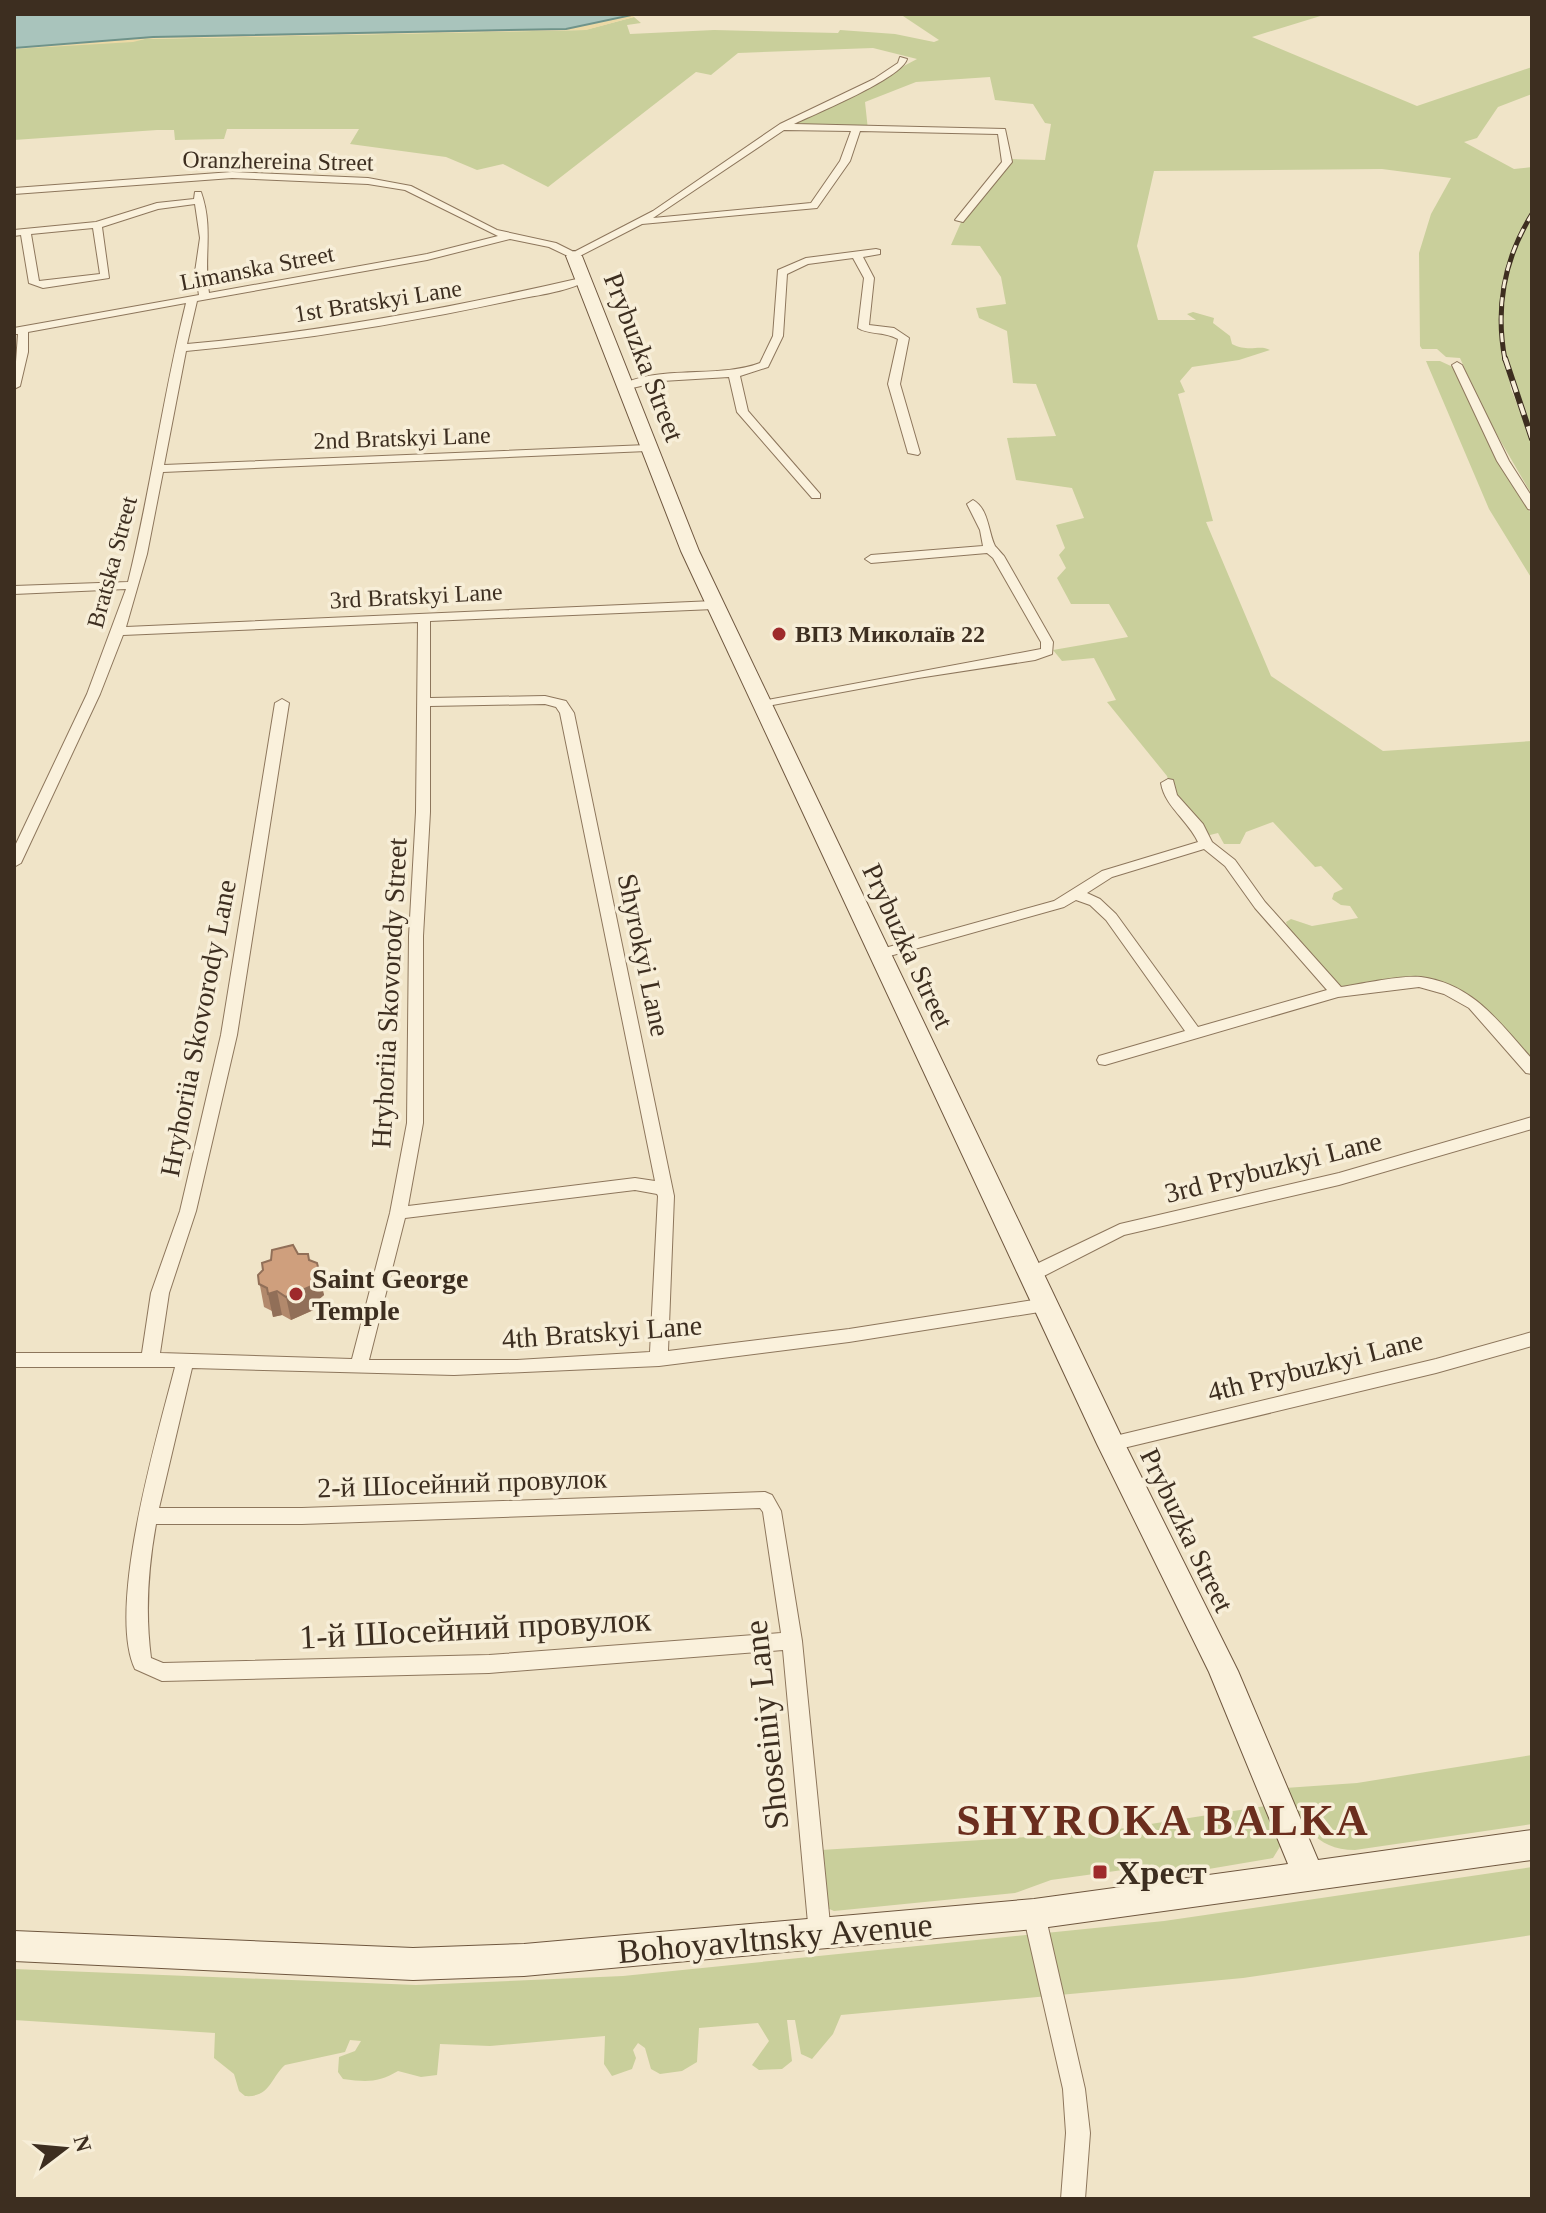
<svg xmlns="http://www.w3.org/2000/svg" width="1546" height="2213" font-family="'Times New Roman',serif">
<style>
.green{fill:#c9cf9b}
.sand{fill:#ecd9a5}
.water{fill:#a9c4bc;stroke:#6f938a;stroke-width:2}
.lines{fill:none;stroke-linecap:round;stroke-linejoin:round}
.street-casing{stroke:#8d765c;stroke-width:2}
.secondary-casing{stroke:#6f573f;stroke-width:2}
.street{fill:#faf1dc;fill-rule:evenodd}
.secondary{fill:#faf1dc;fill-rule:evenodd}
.rail-far1-casing{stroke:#3d2e20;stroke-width:5}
.rail-casing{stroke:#3d2e20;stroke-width:6}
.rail-far1{stroke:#f7eed8;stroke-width:3;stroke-dasharray:9;stroke-linecap:butt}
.rail{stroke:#f7eed8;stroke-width:4;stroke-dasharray:12;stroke-linecap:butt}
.wall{fill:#b2896c}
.shaded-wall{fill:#916f58}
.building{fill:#cf9f7d;stroke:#916f58;stroke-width:2}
.poi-dot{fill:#9e2a2b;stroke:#f7eed8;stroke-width:3}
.labels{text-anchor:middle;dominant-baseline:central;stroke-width:7;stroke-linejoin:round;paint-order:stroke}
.far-street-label{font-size:24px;fill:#3d2e20;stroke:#f7eed8}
.far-poi-label{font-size:24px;font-weight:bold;fill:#3d2e20;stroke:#f7eed8;text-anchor:start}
.street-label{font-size:28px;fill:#3d2e20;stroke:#f7eed8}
.poi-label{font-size:28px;font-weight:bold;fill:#3d2e20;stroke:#f7eed8;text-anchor:start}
.near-street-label{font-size:34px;fill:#3d2e20;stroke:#f7eed8}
.near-poi-label{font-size:34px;font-weight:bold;fill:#3d2e20;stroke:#f7eed8;text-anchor:start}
.near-district-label{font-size:44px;font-weight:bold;letter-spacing:2px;fill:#6b2e1e;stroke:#f7eed8}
</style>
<rect width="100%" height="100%" fill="#f0e4c8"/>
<path class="green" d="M900,14H1327L1252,37L1417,106L1532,67V94L1498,107L1477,138L1464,142L1514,169L1532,167V213L1515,244L1507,267L1500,293V323L1511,389L1532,441V495L1486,416L1460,358L1446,357L1437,349H1422L1420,346L1419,253L1431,214L1451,178L1382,169L1154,171L1137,246L1158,320H1196L1187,314L1193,312L1214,318L1213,323L1230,336L1232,344C1250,353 1259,344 1270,350L1239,360L1192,367L1180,381L1185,392L1178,394L1213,521L1206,522L1271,676L1383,751L1532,741V1065L1484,1010L1440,984L1335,986L1289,932L1286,922L1291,919L1312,926L1358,918L1350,906L1341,905L1332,899L1334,893L1343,889L1321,866L1315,867L1273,822L1246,832L1240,844H1224L1218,833L1206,836L1174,798L1167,776L1107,702L1116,700L1094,658L1062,661L1053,650L1128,637L1109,604H1071L1057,578L1066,568L1059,555L1065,548L1056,525L1084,518L1072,488L1016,480L1007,438L1056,436L1036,384L1013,383L1007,331L979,318L976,308L1006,304L1001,277L980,246L951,245L962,220L1010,159L1045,160L1051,124L1045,123L1033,104L995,100L990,77L916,82L865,102L868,130L793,125L917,59L873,48L738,53L711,75L696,72L548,187L503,164L477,170L446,157L350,144L359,129H227L224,139L175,140L174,130H157L14,140V49L145,39L585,30L634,17L641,23L627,25L630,34L714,30L838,33L840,30L895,34L934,42L939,40Z
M1532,215V437C1499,371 1484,279 1532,215Z
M1426,361H1440L1453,367L1497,461L1532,515V579L1489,509Z
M1532,1755V1824L1355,1850C1314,1850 1301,1822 1285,1788L1357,1783Z
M1272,1805L1281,1845L1273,1858L1191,1872L1137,1868L1051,1880L1015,1893L834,1911L827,1908L821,1850L1093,1833Z
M1532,1867V1935L1243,1978L841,2015L833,2034L812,2059L801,2054L795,2020H787L792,2061L782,2069L759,2070L752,2065L769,2041L758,2023L699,2028L697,2062L682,2071L660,2074L651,2069L645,2048L638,2043L633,2050L636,2058L632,2069L612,2076L604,2064L605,2036L490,2046L440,2044L437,2075L421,2077L398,2071C378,2083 366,2082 343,2079L338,2072L339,2057L355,2051L361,2041L350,2040L345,2052L285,2065C271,2077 270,2098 245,2096L239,2091L234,2074L214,2058L215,2033L14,2020V1969L416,1985L623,1976L1164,1921Z"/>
<path class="sand" d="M632,15L634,17L586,30L145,39L133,42L14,49L153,37L566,29Z"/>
<path class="water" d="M14,14H631L632,15L566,29L153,37L14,48Z"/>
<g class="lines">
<defs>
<path id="street" d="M900,57L907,59C902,78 815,114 794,124L1005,129L1012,162L963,222L955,220L1002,162L998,134L860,131L850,161L817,208L642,224L574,259L549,247L510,239L427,260L197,301L187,344C320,332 451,308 581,278L586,281C568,292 531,296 509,301C402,324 295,341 186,351L164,465L647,445L653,448L647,451L163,472L147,554L126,627L714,601L720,605L714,609L430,621V698L545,696L566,701L574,713L674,1196L668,1351L849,1329L1046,1298L1052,1300L1055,1305L1052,1310L849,1342L659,1366L454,1375L192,1368L159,1508H302L765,1492L772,1495L781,1511L802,1641L831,1934L828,1941L820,1944L812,1941L809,1934L783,1650L489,1673L162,1681L135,1669C106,1608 158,1434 175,1367H14V1353H142L151,1293L180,1211L221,1035L275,703L282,699L289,703L237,1035L196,1211L169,1293L160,1353L352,1359L390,1213L407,1123L409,936L416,812L418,622L123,635L100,694L21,863L14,867V848L87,694L126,589L14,594V586L128,582C151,489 163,395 186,303L28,332V352L20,386L14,389L18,334H14V328L199,295L195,272L200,238L195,204L158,209L102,227L109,278L43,288L29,283L21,235L14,236V230L96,222L157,203L194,199L195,192H201C214,229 203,257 209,293L427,254L498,236L405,190L368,184L232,178L14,194V188L232,172L368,178L411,186L497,230L556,243L574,252L653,211L780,124L874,79L898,63ZM784,130L851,131L840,161L811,203L653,218ZM93,228L100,274L39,281L31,234ZM545,704L556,707L560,713L655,1181L635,1178L408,1206L423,1123V936L430,812V706ZM635,1190L657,1194L658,1196L650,1352L517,1360H369L405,1218ZM760,1508L763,1512L781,1633L489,1655L163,1663L151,1658C145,1612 148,1569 156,1524H302Z
M876,249L880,250V254L863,257L874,278L869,325L894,328L909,338L900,384L920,453L918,455L908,453L888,384L898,339C883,331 869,335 858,328L864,278L853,258L808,264L787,274L783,336L768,367L740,376L748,411L820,494V498H812L737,412L729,377L662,381L624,390L618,387C654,364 719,379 760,363L773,336L778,270L806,258Z
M1457,362L1462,365L1509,461L1532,497V510L1528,509L1497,461L1452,365Z
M973,500C989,509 988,532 995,546C996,547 1003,555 1004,556L1053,642L1052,654L1035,660L918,678L757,708V702L762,701L1041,649V642L993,558L987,553L871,563L865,559L871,555L983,546L980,530L967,504Z
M1168,779L1173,780L1177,795L1203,824L1212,842L1235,860L1265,902L1341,987C1362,984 1400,975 1421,977C1473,984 1499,1022 1532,1059V1074L1526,1073L1469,1008L1444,994L1419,987L1338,997L1105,1065L1099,1064L1097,1060L1099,1056L1185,1031L1106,920L1090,905L1076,900L1064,907L879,959L872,954L874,951L1054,901L1102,871L1198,842C1188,820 1165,807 1161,783ZM1204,849L1225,866L1255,908L1327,990L1198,1027L1116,914L1100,899L1087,893L1112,877Z
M1532,1117V1129L1339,1185L1124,1235L1038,1279H1026L1023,1274L1026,1269L1120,1224L1339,1173Z
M1532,1332V1346L1436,1373L1111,1451L1105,1449L1102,1444L1105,1439L1111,1437L1436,1359Z
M1034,1904L1042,1907L1045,1914L1085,2089L1090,2133L1085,2199H1061L1066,2133L1063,2089L1023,1914L1026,1907Z"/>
<path id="secondary" d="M574,251L582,256L699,551L1125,1444L1238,1671L1318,1860L1532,1830V1860L1034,1929L524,1976L413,1980L14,1961V1931L413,1948L524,1944L1034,1899L1288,1864L1209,1672L1097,1444L681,551L566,256Z"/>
</defs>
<use href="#street" class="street-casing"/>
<use href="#secondary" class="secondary-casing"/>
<use href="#street" class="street"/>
<use href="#secondary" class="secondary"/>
<defs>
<path id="rail-far1" d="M1505,360C1495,307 1504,259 1532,214"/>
<path id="rail" d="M1505,358L1532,439"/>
</defs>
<use href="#rail-far1" class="rail-far1-casing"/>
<use href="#rail" class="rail-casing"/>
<use href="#rail-far1" class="rail-far1"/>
<use href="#rail" class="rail"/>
</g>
<path class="wall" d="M298,1254L309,1260L324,1295L317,1301L318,1308L291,1320L282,1315L273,1317L272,1311L264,1307L258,1275Z"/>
<path class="shaded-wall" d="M319,1271L324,1295L317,1301L312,1278Z
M314,1285L318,1308L291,1320L286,1297Z
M277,1291L282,1315L273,1317L268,1294Z"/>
<path class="building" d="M293,1245L298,1254H308L309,1260L317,1263L319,1271L312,1278L314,1285L286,1297L277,1291L268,1294L267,1288L259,1284L258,1275L263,1270L262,1263L271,1260L272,1250Z"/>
<g class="poi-dot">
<circle cx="779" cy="634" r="8"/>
<circle cx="296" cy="1294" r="8"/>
<rect x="1092" y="1864" width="16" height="16" rx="4"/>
</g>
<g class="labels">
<g class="far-street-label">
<text transform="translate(278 161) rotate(1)">Oranzhereina Street</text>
<text transform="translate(257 268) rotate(-11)">Limanska Street</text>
<text transform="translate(378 301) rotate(-9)">1st Bratskyi Lane</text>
<text transform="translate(402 438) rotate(-2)">2nd Bratskyi Lane</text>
<text transform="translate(112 562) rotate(-75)">Bratska Street</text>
<text transform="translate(416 596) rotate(-3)">3rd Bratskyi Lane</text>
</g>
<g class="far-poi-label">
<text x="795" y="634">ВПЗ Миколаїв 22</text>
</g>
<g class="street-label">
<text transform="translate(644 357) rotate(69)">Prybuzka Street</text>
<text transform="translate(908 946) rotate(65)">Prybuzka Street</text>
<text transform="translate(644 955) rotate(78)">Shyrokyi Lane</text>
<text transform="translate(389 993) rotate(-87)">Hryhoriia Skovorody Street</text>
<text transform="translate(198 1028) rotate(-79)">Hryhoriia Skovorody Lane</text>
<text transform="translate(1273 1167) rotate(-14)">3rd Prybuzkyi Lane</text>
<text transform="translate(602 1332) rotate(-4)">4th Bratskyi Lane</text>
<text transform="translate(1315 1366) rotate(-14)">4th Prybuzkyi Lane</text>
<text transform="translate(462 1483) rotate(-2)">2-й Шосейний провулок</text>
<text transform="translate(1187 1530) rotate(64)">Prybuzka Street</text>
</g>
<g class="poi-label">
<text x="312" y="1278">Saint George<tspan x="312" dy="32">Temple</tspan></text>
</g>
<g class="near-street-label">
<text transform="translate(475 1628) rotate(-3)">1-й Шосейний провулок</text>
<text transform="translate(766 1725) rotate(-96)">Shoseiniy Lane</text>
<text transform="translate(775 1938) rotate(-5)">Bohoyavltnsky Avenue</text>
</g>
<g class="near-poi-label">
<text x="1116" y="1872">Хрест</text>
</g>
<g class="near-district-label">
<text x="1163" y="1820">SHYROKA BALKA</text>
</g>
</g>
<rect width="1546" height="2213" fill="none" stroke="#3d2e20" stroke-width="32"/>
<g transform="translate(64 2149) rotate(74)" stroke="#f7eed8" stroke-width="6" paint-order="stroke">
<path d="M0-6L14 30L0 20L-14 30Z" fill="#3d2e20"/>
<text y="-12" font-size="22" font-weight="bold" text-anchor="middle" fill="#3d2e20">N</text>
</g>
</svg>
